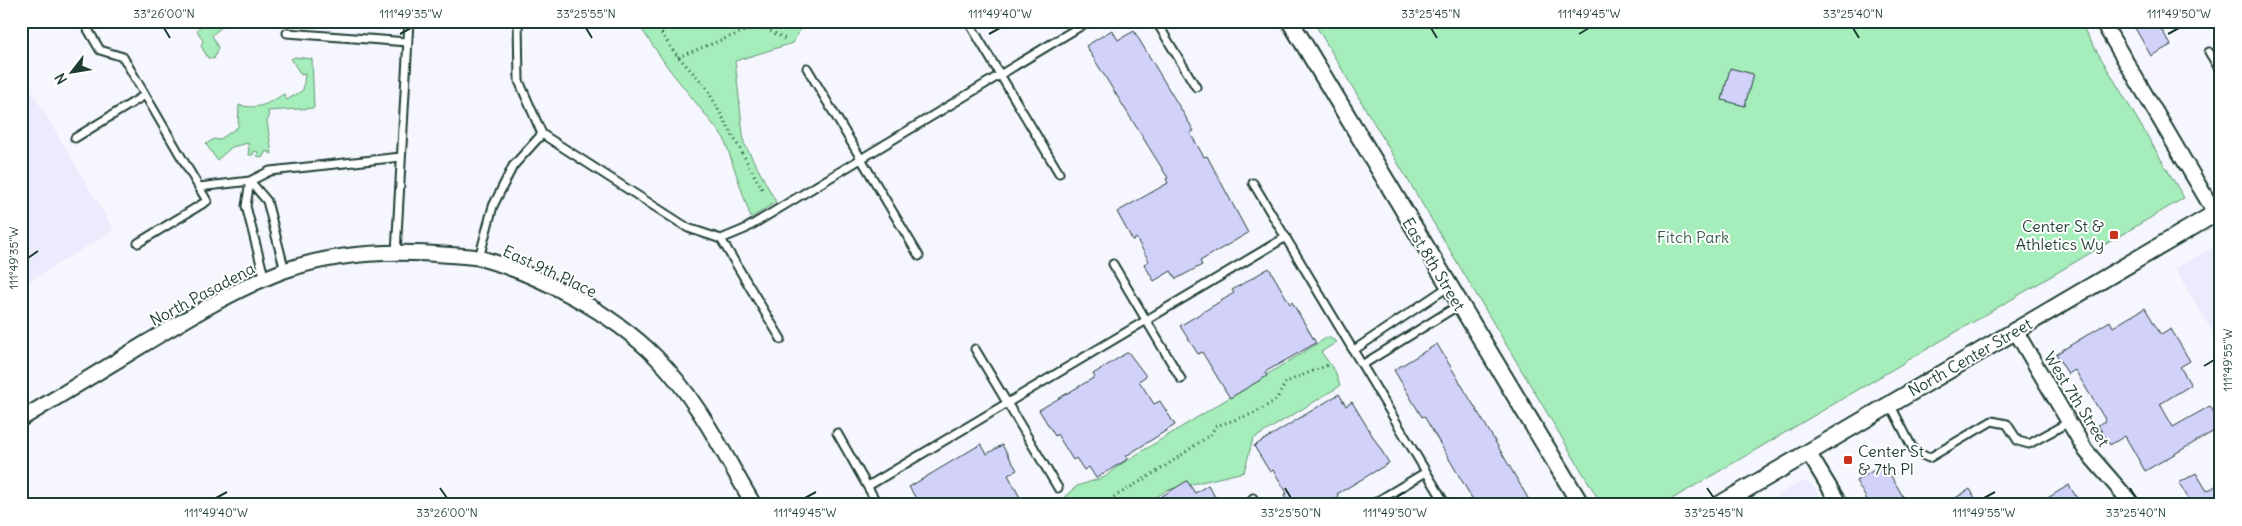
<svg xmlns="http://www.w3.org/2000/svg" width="2242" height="526" font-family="Delius,sans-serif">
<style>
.built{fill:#ebebfd}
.green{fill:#a5edba;stroke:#629577}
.building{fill:#d1d1fa;stroke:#1f3d34}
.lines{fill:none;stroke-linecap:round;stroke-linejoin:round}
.service-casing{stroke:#1f3d34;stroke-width:11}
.minor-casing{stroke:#1f3d34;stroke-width:18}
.tertiary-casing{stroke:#1f3d34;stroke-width:20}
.path{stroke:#1f3d34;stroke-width:3;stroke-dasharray:1 4;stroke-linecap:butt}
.service{stroke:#fff;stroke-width:7}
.minor{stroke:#fff;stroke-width:14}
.tertiary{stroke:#fff;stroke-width:16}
.ticks{fill:none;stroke:#1f3d34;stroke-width:2}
.poi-dot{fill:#c8321e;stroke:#fff;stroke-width:2}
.labels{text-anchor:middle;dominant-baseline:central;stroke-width:4;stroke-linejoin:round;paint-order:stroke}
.poi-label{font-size:16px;fill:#1f3d34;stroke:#fff;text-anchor:end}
.park-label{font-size:16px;fill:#3a604f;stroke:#fff}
.street-label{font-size:16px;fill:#1f3d34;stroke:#fff}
.neatline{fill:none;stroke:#1f3d34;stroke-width:2}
.ticks-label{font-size:12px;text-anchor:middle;fill:#1f3d34}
</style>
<rect width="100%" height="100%" fill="#f6f6fe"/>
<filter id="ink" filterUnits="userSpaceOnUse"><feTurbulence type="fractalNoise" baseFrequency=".02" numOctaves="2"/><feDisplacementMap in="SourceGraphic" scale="10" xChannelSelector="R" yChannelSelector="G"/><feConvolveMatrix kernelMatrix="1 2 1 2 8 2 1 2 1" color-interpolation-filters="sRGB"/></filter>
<g filter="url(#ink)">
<path class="built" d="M21,73L114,230L21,286Z
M2221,242V346L2175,269Z
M1802,481L1812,484L1825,505H1761Z"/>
<path class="green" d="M201,21H229L212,35L218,48L214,59L208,58L201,46L203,41L197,30L203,23Z
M636,21H805L793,43L735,61L744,143L776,202L751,218L724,138L669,69Z
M1313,21H2079L2184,198L1662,505H1602Z
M295,57L312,59L314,108L268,111L269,118L267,121L272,154L266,151L262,158L257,156L258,152L254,151L253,155H249L248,143L232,147L217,160L206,144L214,139L219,140L238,127L239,105C259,110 267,104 284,94L287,100L303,90L305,74L301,75L291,59Z
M1328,337L1337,342L1321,352L1335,371L1340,386L1253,439L1244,472L1167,490L1145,505H1055L1077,486L1105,477L1118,466Z"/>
<path class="building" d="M2131,21H2156L2171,45L2151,56Z
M1112,30L1118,40L1134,31L1194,131L1190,133L1204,157L1207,156L1248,233L1200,261L1202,265L1176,279L1171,271L1154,281L1144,264L1149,261L1136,238L1133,241L1117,212L1168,183L1166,179L1168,178L1086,46Z
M1730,68L1753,74L1745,106L1722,100Z
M1269,268L1290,304L1292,302L1316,343L1265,372L1267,376L1230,398L1202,352L1198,354L1180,326L1234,293L1232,290Z
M2145,308L2161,335L2171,329L2190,361L2180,367L2191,385L2160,404L2173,427L2210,406L2221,424V427L2145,471L2125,436L2110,445L2098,425L2106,421L2075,370L2068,374L2056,354L2110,321L2113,327Z
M1437,344L1482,419L1532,505H1476L1424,416L1422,417L1394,370Z
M1128,352L1146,376L1139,381L1154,404L1160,401L1175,425L1126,456L1128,459L1096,478L1089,467L1084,470L1076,458L1073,460L1057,434L1055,436L1039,410L1095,377L1093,374Z
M1339,394L1346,406L1352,402L1389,463L1337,494L1339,497L1326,505H1289L1284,495L1287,493L1273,470L1270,472L1254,446Z
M981,444L987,454L1002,445L1017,470L1008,475L1024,505H920L909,487Z
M1884,464L1908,505H1870L1856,481Z
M2196,473L2207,491L2221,483V505H2183L2190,501L2179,483Z
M1187,481L1195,493L1208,485L1220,505H1167L1162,496Z
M2069,485L2081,505H2036Z
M1970,489L1979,505H1944Z"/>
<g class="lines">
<defs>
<path id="service" d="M83,21L100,50L123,57L207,201L138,243
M518,21L519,81L542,134L688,228L721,239L745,229L1089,21
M968,21L1059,173
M1156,21L1196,87
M287,33L408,42
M2209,52L2221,72
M807,68L919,256
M75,138L145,95
M250,181L246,206L265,280
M250,181L267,201L285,271
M1253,183L1446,505
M199,187L250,181L270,171L401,157
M721,239L781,339
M396,253L409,21
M479,258L493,206L513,166L542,134
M1113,264L1181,379
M975,349L1058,488
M1354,350L1448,287
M1362,365L1459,305
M1890,404L1914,451L1929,458L1992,421L2007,424L2018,441L2029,444L2069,422
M837,433L878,505
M868,486L1286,237
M1253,498L1257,505
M1371,505L1426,472"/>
<path id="minor" d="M2102,21L2215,213
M2015,330L2086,451L2133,505
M21,419C63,394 105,368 146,343C190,317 235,289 283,271C336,252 395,250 450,255C460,256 471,256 480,258C541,275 612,313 656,357C698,399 724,455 754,505
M1808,452L1840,505"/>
<path id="tertiary" d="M1290,21L1581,505
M1719,505L2221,210"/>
</defs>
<use href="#service" class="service-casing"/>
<use href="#minor" class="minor-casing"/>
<use href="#tertiary" class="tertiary-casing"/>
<path class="path" d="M653,21L674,52L706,87L763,191
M678,57L760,25L785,39
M1101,505L1164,467L1210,435L1216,426L1255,413L1276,400L1286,382L1328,365"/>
<use href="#service" class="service"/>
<use href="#minor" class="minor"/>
<use href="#tertiary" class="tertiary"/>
</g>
</g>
<path class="ticks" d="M164,28L170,38M586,28L592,38M1431,28L1437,38M1853,28L1859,38M400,34L411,28M989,34L1000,28M1579,34L1589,28M2168,34L2179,28M28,258L38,251M2204,366L2214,360M440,488L447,498M1285,488L1291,498M1707,488L1714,498M2130,488L2136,498M216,498L227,492M805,498L816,492M1395,498L1405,492M1984,498L1995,492"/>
<g class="poi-dot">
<rect x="2109" y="230" width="10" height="10" rx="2.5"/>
<rect x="1843" y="455" width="10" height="10" rx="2.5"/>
</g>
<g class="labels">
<g class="poi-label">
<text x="2104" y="226">Center St &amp;<tspan x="2104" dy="18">Athletics Wy</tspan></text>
<text x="1858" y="451" text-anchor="start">Center St<tspan x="1858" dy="18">&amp; 7th Pl</tspan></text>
</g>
<g class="park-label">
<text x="1693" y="237">Fitch Park</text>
</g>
<g class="street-label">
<text transform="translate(1434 264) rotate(59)">East 8th Street</text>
<text transform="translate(550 271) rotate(25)">East 9th Place</text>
<text transform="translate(202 294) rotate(-28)">North Pasadena</text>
<text transform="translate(1970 357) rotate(-30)">North Center Street</text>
<text transform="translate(2077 399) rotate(58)">West 7th Street</text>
</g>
</g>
<rect width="2242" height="526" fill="none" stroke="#fff" stroke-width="55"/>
<g transform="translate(72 72) rotate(239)" stroke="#ffffff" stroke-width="4" paint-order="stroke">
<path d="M0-4L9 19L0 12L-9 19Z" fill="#1f3d34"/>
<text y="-8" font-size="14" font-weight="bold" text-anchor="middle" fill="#1f3d34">N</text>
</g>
<rect x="28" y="28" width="2186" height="470" class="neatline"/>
<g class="ticks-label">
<text x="164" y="18">33°26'00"N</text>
<text x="411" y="18">111°49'35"W</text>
<text x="586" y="18">33°25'55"N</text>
<text x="1000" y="18">111°49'40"W</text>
<text x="1431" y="18">33°25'45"N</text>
<text x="1589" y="18">111°49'45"W</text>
<text x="1853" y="18">33°25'40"N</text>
<text x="2179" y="18">111°49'50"W</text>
<text transform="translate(14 258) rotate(-90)" y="4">111°49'35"W</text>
<text transform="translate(2228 360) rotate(-90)" y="4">111°49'55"W</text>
<text x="216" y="517">111°49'40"W</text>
<text x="447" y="517">33°26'00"N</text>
<text x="805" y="517">111°49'45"W</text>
<text x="1291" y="517">33°25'50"N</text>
<text x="1395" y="517">111°49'50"W</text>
<text x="1714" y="517">33°25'45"N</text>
<text x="1984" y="517">111°49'55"W</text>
<text x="2136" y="517">33°25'40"N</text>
</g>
</svg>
